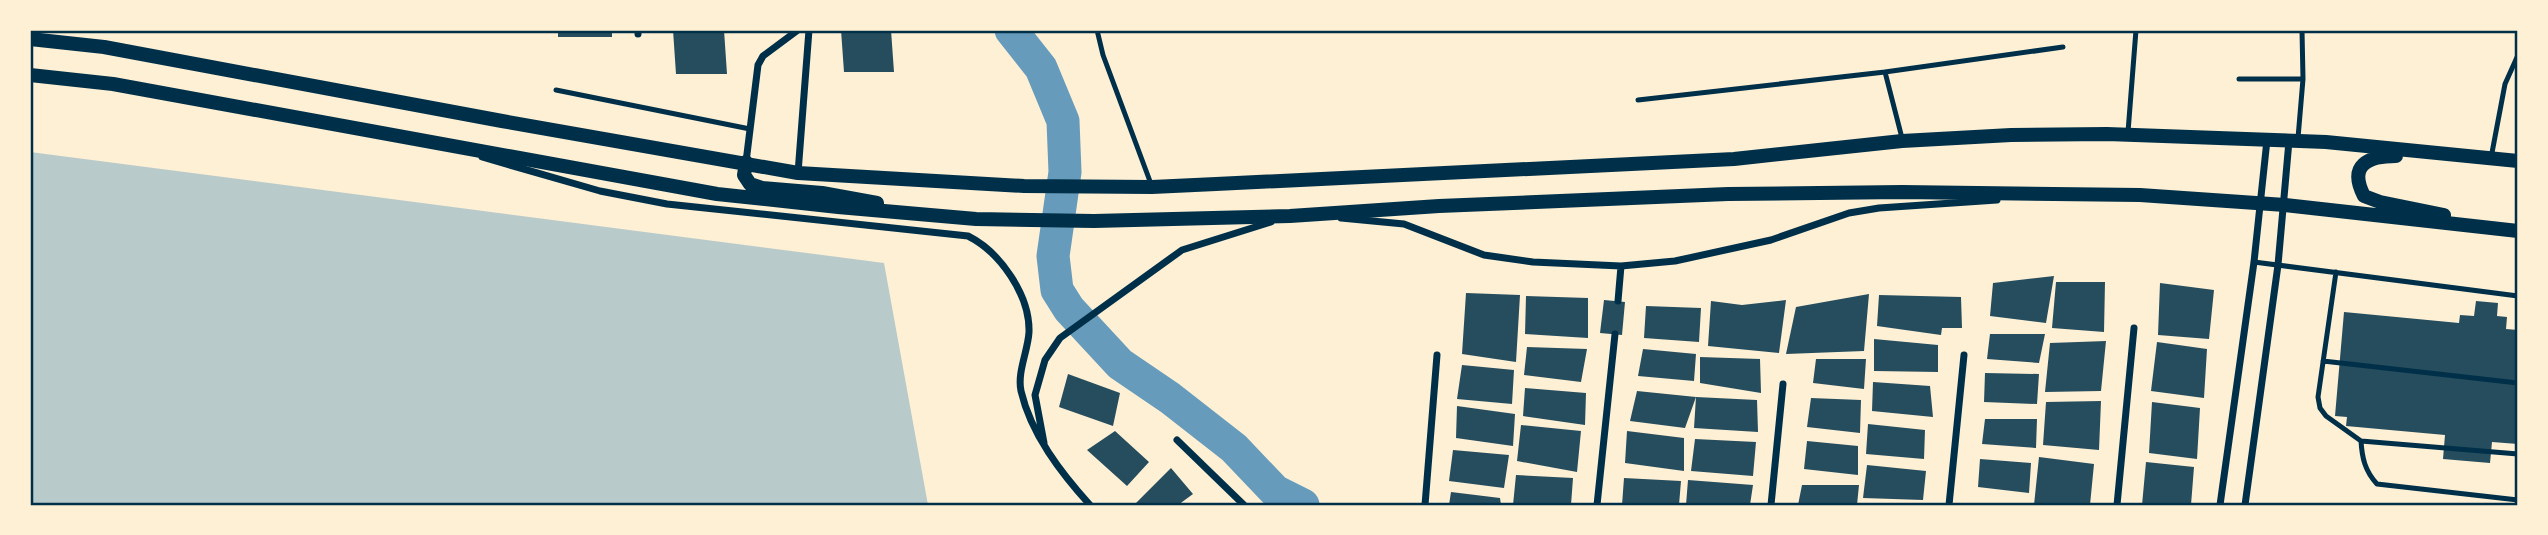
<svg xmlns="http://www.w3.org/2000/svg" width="2548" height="535" font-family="Jost,sans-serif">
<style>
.green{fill:#b9caca}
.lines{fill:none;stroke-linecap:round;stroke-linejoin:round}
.river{stroke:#669bbc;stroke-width:33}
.building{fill:#264d5e}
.service{stroke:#003049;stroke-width:5}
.minor{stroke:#003049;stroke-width:7}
.secondary{stroke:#003049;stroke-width:14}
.neatline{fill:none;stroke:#003049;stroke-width:2.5}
</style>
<rect width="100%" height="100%" fill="#fdf0d5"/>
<path class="green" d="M30,152L884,263L928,505H30Z"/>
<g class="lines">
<path class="river" d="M1011,30L1041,68L1063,121L1065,172L1053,256L1057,290L1069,309L1120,364L1170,398L1234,448L1275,491L1303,505"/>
</g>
<path class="building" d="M558,30H612V37H558Z
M673,30H724L727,74H676Z
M841,30H891L894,72H844Z
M2054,276L2046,323L1990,316L1993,283Z
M2056,282H2105L2104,332L2052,328Z
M2160,283L2214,290L2209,339L2158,335Z
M1466,293L1520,295L1516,362L1462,354Z
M1869,294L1864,351L1786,354L1796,307Z
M1879,295L1961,297L1962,328H1942L1941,335L1877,326Z
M1526,296L1588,298V338L1525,334Z
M1604,300L1625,302L1622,335L1600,333Z
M1786,300L1779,353L1708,346L1711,301L1742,305Z
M2476,301L2498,303L2497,316L2507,317L2506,329L2518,330V444L2492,442L2490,463L2443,459L2445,435L2346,426L2347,417L2335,416L2344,312L2459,323L2460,315L2474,316Z
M1646,306L1701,308L1699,342L1644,338Z
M1990,334H2045L2039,363L1987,359Z
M1874,339L1938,345V372L1874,371Z
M2106,341L2101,391L2045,392L2050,343Z
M2157,342L2207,349L2204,398L2151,391Z
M1527,347L1587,349L1581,382L1524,375Z
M1643,349L1696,354L1694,381L1638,376Z
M1700,357L1760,359L1761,393L1700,383Z
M1816,359H1866L1864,389L1813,383Z
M1462,365L1514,370L1512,404L1457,399Z
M1985,373L2039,374L2037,404L1984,402Z
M1068,374L1120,393L1113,426L1059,407Z
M1873,382L1930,386L1933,417L1872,411Z
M1525,388L1586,393L1585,425L1523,416Z
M1637,391L1696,397L1685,428L1630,421Z
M1696,397L1757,400L1758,432L1694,428Z
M1811,398L1861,400L1860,433L1807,427Z
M2101,401L2099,450L2043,445L2046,402Z
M2152,402L2200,408L2197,459L2149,453Z
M1457,406L1515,414L1513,446L1456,438Z
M1985,419H2037L2036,448L1982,444Z
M1868,424L1925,430L1924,459L1866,454Z
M1521,425L1581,431L1577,472L1517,461Z
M1115,431L1149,462L1127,486L1087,450Z
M1627,431L1684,438V471L1625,463Z
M1695,439L1756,442L1753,476L1691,471Z
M1807,441L1858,446V475L1804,469Z
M1453,450L1509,455L1504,488L1449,481Z
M2039,457L2094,464L2090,505H2034Z
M1980,459L2031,463L2029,493L1978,487Z
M2146,462L2194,467L2191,505H2142Z
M1867,465L1926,471L1923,500L1863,498Z
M1171,468L1193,494L1178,505H1136L1135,504Z
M1516,475L1573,478L1571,505H1513Z
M1624,478L1681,481L1679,505H1622Z
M1688,480L1753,485L1750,505H1686Z
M1802,485H1859L1857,505H1798Z
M1451,492L1500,498L1501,505H1449Z"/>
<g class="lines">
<path class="service" d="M1097,30L1103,55L1151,184
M1885,72L1902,138
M2239,79H2303
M556,90L750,129
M1638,100L1885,72L2063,47
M2128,132L2136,30
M2298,138L2303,79L2302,30
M2491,158L2505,84L2518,55
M2254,262L2518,296
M2336,272L2318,397L2320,408L2326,416L2361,441L2518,454
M2323,361L2518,383
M2361,441C2362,458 2365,471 2377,484L2518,500"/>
<path class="minor" d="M638,30V34
M482,157L600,191L667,204L968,236C1000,252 1030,295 1029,332C1028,351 1017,372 1021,391C1031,434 1061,473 1090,505
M746,162L758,65L763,56L798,30
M798,173L809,30
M1341,218L1404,224L1484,255L1533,262L1621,266L1675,261L1771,240L1849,213L1879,208L1997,200
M1618,301L1621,266
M1177,440L1244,505
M1044,443L1035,395L1045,360L1060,338L1182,250L1271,222
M1425,505L1437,355
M1597,505L1615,334
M1771,505L1783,384
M1949,505L1964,355
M2117,505L2134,328
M2220,505L2254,262L2267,140
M2245,505L2278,265L2289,141"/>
<path class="secondary" d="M30,39L104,47L502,121L798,173L1024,186L1152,187L1216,184L1734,159L1902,141L2011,135L2107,134L2326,142L2518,161
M30,75L113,84L717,194L838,207L976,219L1094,221L1290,216L1439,206L1728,194L1902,192L2140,195L2285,205L2518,231
M2396,156C2368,156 2348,165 2364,196L2380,202L2444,215
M746,162L744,175L750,184L762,188L822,193L877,203"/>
</g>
<rect width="2548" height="535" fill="none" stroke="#fdf0d5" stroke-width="63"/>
<rect x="32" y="32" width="2484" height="472" class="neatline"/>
</svg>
